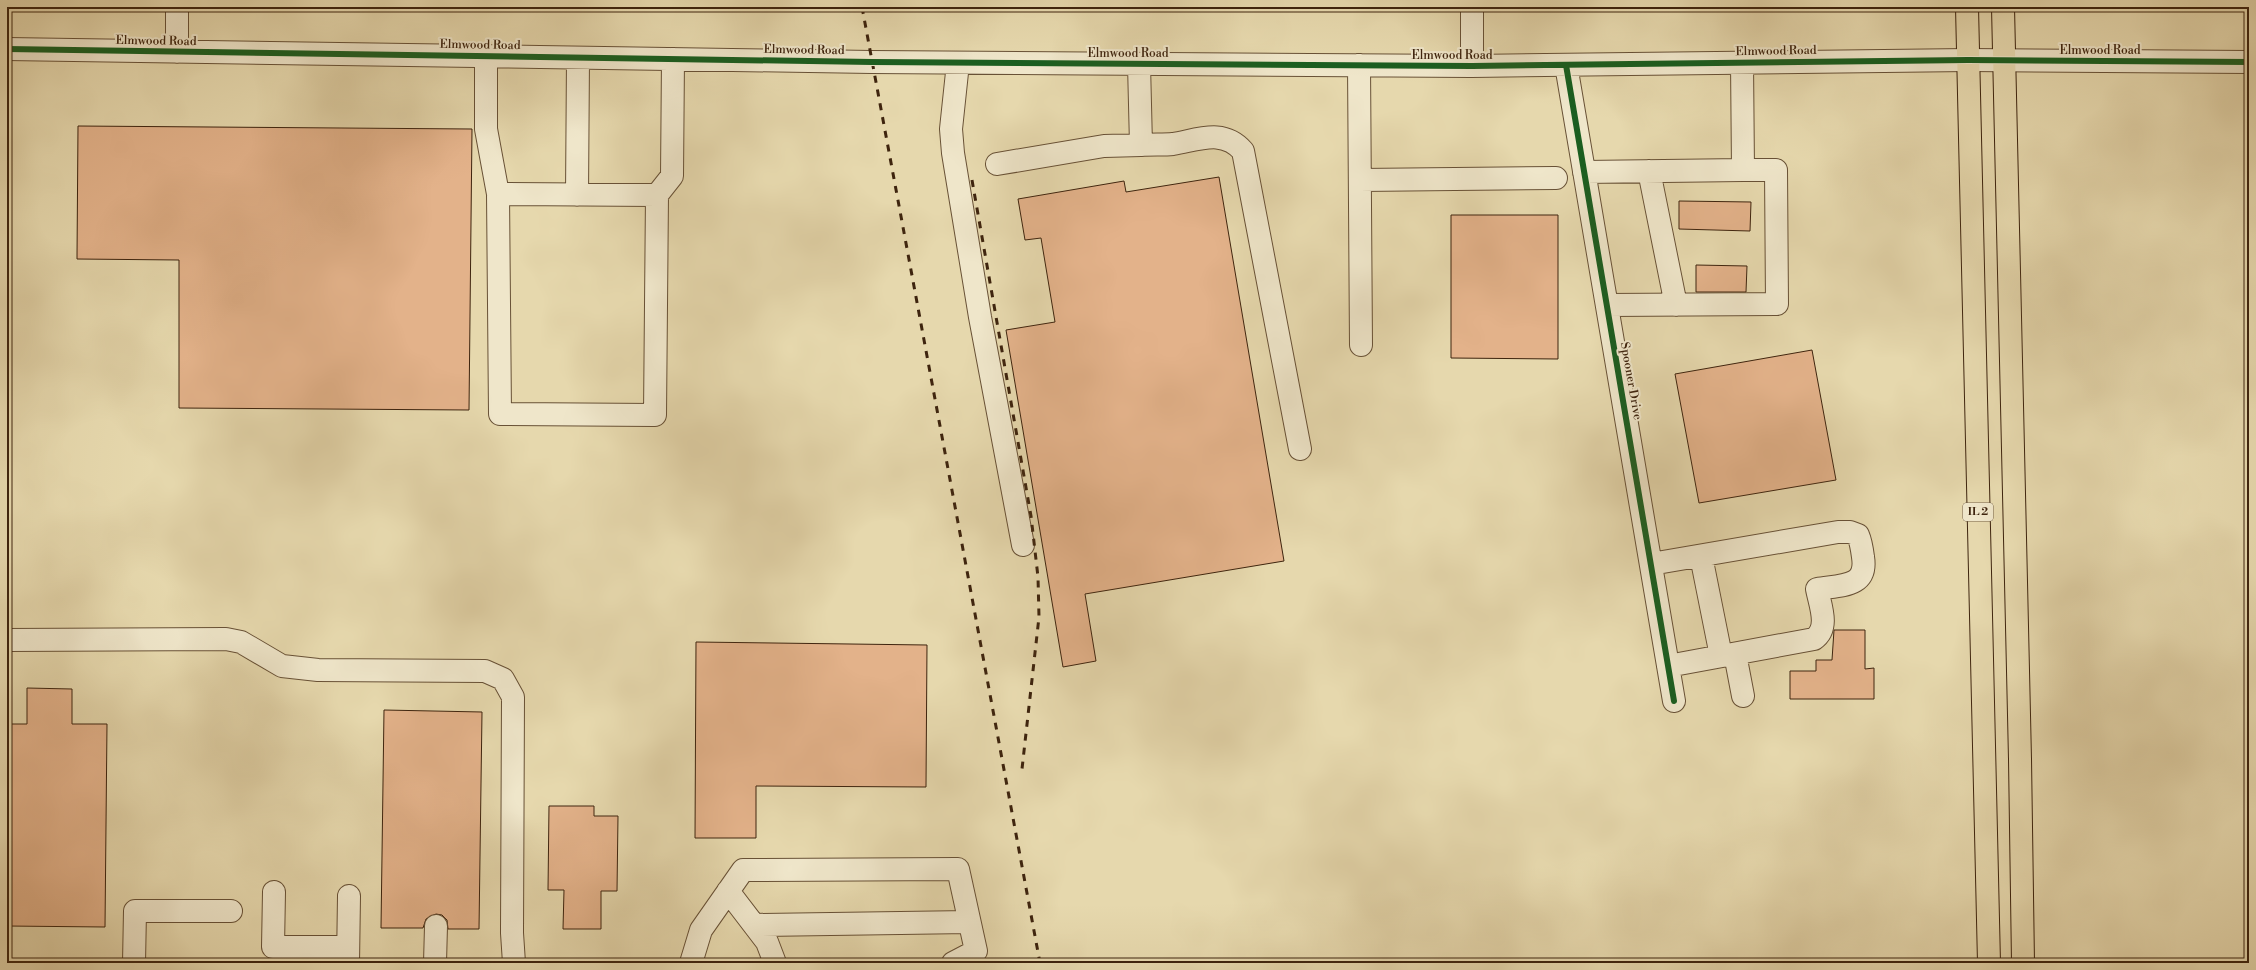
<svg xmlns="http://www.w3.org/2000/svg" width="2256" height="970" font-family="'Libre Bodoni',serif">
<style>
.building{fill:#e3b28a;stroke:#3e240e}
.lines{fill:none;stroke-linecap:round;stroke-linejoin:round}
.minor-casing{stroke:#685136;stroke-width:24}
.major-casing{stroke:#3e240e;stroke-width:24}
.minor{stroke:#efe6ca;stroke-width:22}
.major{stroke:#e6d8ad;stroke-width:22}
.rail{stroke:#3e240e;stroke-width:3;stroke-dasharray:7 7;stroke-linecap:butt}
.cycleway-casing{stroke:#efe6ca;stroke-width:8}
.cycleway{stroke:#1b5e20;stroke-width:6}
.labels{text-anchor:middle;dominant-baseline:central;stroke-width:4;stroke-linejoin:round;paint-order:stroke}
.shield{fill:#efe6ca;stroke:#735e46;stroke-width:1}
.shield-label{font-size:11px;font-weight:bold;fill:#3e240e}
.street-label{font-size:12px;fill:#3e240e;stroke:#efe6ca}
</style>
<rect width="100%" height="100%" fill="#e6d8ad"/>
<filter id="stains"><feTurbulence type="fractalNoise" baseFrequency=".005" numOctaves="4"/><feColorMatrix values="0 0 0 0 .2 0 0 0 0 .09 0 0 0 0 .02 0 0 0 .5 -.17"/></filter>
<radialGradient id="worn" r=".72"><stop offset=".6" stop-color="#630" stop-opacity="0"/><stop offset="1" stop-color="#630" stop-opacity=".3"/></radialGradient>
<path class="building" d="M78,126L472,129L469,410L179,408V260L77,259Z
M1219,177L1284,561L1085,594L1096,661L1063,667L1006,330L1055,322L1041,238L1025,240L1018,199L1124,181L1126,192Z
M1679,201L1751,202L1750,231L1679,229Z
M1451,215H1558V359L1451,358Z
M1696,265L1747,266L1746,292H1696Z
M1812,350L1836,480L1699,503L1675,374Z
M1834,630H1865V669L1874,668V699H1790V671H1816V660H1832Z
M696,642L927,645L926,787L756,786V838H695Z
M27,688L72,689V724H107L105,927L7,926V724H27Z
M384,710L482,712L479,929H448L447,920L442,915L436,914L426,919L423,928H381Z
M549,806H594V816H618L617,891H601V929H563L564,890H548Z"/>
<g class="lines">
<defs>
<path id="minor" d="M7,49L872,62L1472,66L1968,60L2249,62
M177,52V7
M486,56V129L498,194L500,414L655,415L657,195L672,176L673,59
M958,63L951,129L953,153L980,317L1023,545
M1139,64L1141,145C1152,144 1163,145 1173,144C1198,140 1223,128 1243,151L1300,449
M1359,65L1361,345
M1566,65L1674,701
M1472,66V7
M997,164L1104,146L1141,145
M1649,171L1676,305
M1584,172L1743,170L1742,62
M1360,180L1556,178
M498,194L657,195
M577,195L578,58
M1607,305L1777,304L1776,170H1743
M1701,556L1721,656
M1651,564L1838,532H1850L1858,535C1861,542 1862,549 1863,557C1868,588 1840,585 1817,589C1820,605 1830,628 1814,639L1668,666
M7,640L226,639L241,642L282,666L318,670L485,671L503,679L513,697L512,933L514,963
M1735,654L1743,696
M728,891L767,942L775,963
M274,892L273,947H348
M754,925L969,922
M134,963L135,911H231
M348,963L349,896
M435,963L436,926
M691,963L701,930L743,870L958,869L976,951L953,963"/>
<path id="major" d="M1967,7L1989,963
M2003,7L2020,759L2023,963"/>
</defs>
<use href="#minor" class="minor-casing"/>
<use href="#major" class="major-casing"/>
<use href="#minor" class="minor"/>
<use href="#major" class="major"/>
<path class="rail" d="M862,7L1040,963
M972,180L1031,516L1038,577L1039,617L1022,769"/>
<defs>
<path id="cycleway" d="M7,49L872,62L1472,66L1968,60L2249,62
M1566,65L1674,701"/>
</defs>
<use href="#cycleway" class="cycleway-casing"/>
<use href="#cycleway" class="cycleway"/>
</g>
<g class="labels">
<rect class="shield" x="1963" y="503" width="30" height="18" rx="3"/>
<g class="shield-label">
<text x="1978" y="512">IL 2</text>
</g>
<g class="street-label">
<text transform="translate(156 41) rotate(1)">Elmwood Road</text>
<text transform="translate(480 45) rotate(1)">Elmwood Road</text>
<text transform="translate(804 50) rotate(1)">Elmwood Road</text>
<text x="2100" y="50">Elmwood Road</text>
<text transform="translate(1776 51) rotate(-1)">Elmwood Road</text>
<text x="1128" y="53">Elmwood Road</text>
<text x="1452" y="55">Elmwood Road</text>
<text transform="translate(1631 381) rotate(80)">Spooner Drive</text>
</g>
</g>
<rect width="2256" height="970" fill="none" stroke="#e6d8ad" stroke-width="24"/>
<rect x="8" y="8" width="2240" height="954" fill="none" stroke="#3e240e" stroke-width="2"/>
<rect x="12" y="12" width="2232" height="946" fill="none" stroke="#3e240e"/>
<rect width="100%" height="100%" filter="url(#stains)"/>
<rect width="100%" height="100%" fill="url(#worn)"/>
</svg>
